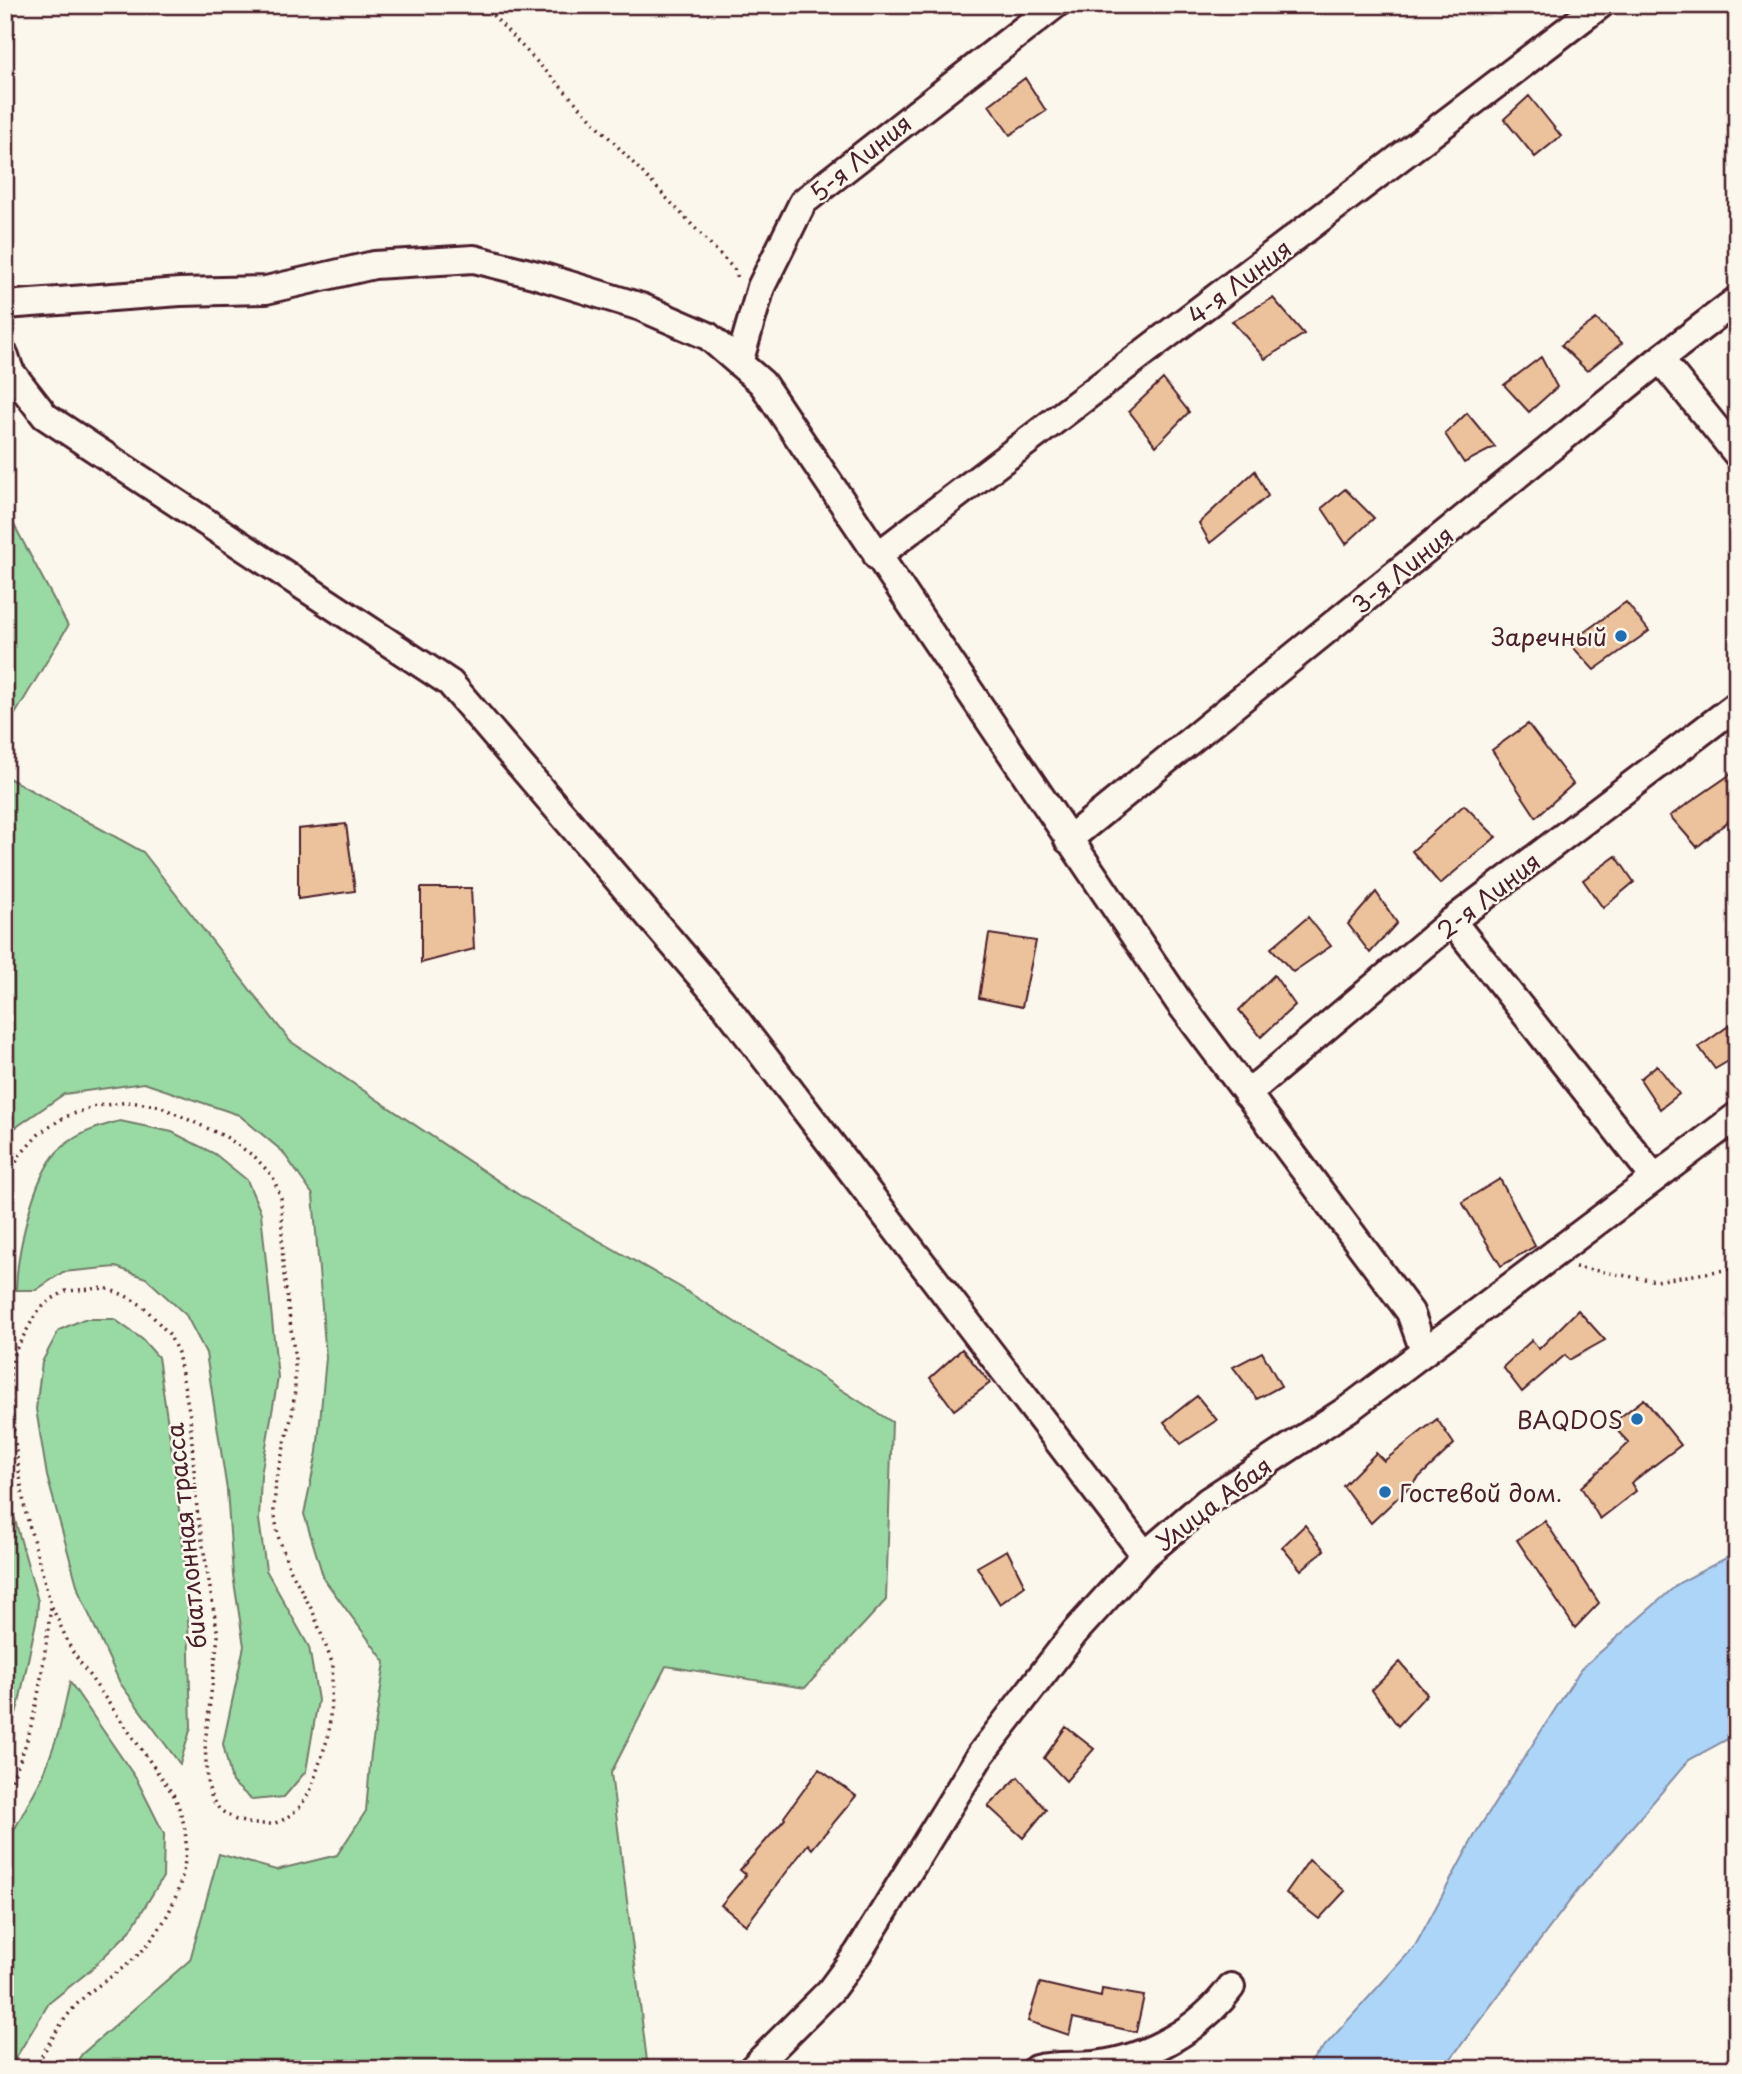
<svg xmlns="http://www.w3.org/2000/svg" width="1742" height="2074" font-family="'Playpen Sans',sans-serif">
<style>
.green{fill:#99daa4;stroke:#727c68;stroke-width:2}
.water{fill:#add5f7;stroke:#858ca5;stroke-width:2}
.building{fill:#ecc29c;stroke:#4a1f2b;stroke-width:2}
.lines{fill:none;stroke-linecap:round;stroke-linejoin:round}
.minor-casing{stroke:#4a1f2b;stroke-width:32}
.path{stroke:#4a1f2b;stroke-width:3.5;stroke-dasharray:2 5;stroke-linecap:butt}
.minor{stroke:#fbf7ec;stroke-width:26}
.poi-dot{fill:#1f6fb2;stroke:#fbf7ec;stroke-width:2.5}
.labels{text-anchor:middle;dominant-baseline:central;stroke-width:5;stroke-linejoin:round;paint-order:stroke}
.street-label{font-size:24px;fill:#4a1f2b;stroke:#fbf7ec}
.poi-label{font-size:24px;fill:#4a1f2b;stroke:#fbf7ec;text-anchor:end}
</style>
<rect width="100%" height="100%" fill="#fbf7ec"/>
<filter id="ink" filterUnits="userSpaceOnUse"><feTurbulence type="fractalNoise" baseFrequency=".0143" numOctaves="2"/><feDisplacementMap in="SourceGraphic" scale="14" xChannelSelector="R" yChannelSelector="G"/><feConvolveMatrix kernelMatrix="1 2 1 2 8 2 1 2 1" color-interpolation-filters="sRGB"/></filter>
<g filter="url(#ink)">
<path class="green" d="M5,508L68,626L5,731Z
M5,776L143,852L290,1041L519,1195L680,1287L892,1422L886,1600L805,1688L666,1666L611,1773L648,2069H72L82,2054L190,1960L219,1854L276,1870L337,1855L366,1811L371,1753L385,1662L324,1579L304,1514L317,1452L326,1358L313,1195L282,1151L239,1115L144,1083L64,1094L15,1128L5,1149Z
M120,1121L172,1132L215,1154L247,1180L261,1213L278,1378L261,1475L259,1520L266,1570L309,1647L318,1700L306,1771L284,1797L252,1800L232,1782L223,1744L244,1646L233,1575L227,1490L206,1353L186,1315L146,1278L116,1267L63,1272L36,1290H16C17,1254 32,1178 58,1151C75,1134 97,1127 120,1121Z
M84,1319H114L142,1339L158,1357L174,1465L187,1582L191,1727L180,1764L120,1683L79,1592L47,1476L36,1409L42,1362L59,1330Z
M5,1471L13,1513L38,1601L37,1617L19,1703L5,1752Z
M70,1682L137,1780L164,1834L163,1877L130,1931L88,1972L49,2003L9,2069H5V1847L43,1776L59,1731Z"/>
<path class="water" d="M1737,1556V1734L1689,1760L1578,1890L1443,2069H1304L1415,1946L1477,1831L1581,1669L1679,1583L1728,1557Z"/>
<path class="building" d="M1025,78L1046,111L1010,135L989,105Z
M1529,96L1561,136L1535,157L1504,119Z
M1273,298L1304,334L1265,359L1232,321Z
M1596,319L1622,343L1587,371L1561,345Z
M1541,357L1557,387L1529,412L1504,385Z
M1163,379L1189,412L1156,446L1129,411Z
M1467,413L1495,447L1464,463L1445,434Z
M1255,471L1268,496L1210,543L1199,523Z
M1345,489L1374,518L1346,544L1322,508Z
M1626,602L1649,631L1594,670L1569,643Z
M1528,724L1573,784L1536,817L1492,750Z
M1737,770V814L1697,847L1670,816Z
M1464,805L1496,837L1440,884L1412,851Z
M346,824L355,891L298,899V829Z
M1616,856L1634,882L1603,908L1583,880Z
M421,888H471L474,949L421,963Z
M1376,892L1397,923L1370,953L1348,924Z
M1308,917L1331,946L1293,972L1271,948Z
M989,934L1036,941L1022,1007L979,998Z
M1274,975L1295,1005L1261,1037L1239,1010Z
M1737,1020V1056L1715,1069L1699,1047Z
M1657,1065L1679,1094L1660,1109L1640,1079Z
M1500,1179L1535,1246L1501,1266L1462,1202Z
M1578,1310L1605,1340L1569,1360L1565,1355L1522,1392L1503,1367L1532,1340L1539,1349Z
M962,1349L990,1383L954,1410L930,1378Z
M1262,1352L1281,1386L1257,1399L1233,1367Z
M1197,1396L1217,1420L1181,1444L1164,1422Z
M1644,1399L1681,1445L1631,1483L1636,1491L1600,1519L1581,1487L1629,1443L1611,1424Z
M1437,1419L1454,1444L1371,1523L1343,1486L1376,1453L1384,1461Z
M1545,1521L1599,1603L1575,1628L1517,1540Z
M1305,1525L1324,1550L1301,1570L1282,1547Z
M1007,1550L1025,1586L1000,1604L977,1567Z
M1400,1662L1427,1694L1398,1726L1372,1690Z
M1066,1727L1094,1749L1066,1781L1044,1758Z
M819,1769L856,1796L812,1849L808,1844L746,1925L721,1905L746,1875L740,1870L785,1819L784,1817Z
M1018,1777L1046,1810L1023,1838L988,1806Z
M1309,1860L1345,1891L1319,1919L1286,1893Z
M1040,1983L1101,1997L1102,1989L1144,1996L1136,2032L1073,2018L1069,2035L1028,2021Z"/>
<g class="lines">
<defs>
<path id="minor" d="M5,305L180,292L266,290L374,265L474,259L537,275L641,307L708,336L762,383L1179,1002L1410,1312L1424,1351
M5,356L10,371L45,416L450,683L721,1000L1145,1555
M1660,359L1737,454
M739,363L761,287L803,202L1055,5
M877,556L1600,5
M1068,840L1660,359L1737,300
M1452,921L1654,1177
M1247,1094L1452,921L1737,705
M752,2069L830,1991L858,1953L981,1754L1075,1632L1145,1555L1208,1501L1351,1407L1737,1116
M1036,2069C1055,2064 1076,2067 1095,2065C1147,2059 1201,2029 1231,1987"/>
</defs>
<use href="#minor" class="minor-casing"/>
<path class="path" d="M483,5L734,269L739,280
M5,1188L19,1156L40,1133L65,1117L96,1106L130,1102L159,1106L226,1137L255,1157L273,1177L281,1198L283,1268L295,1359V1390L292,1415L276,1479L274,1510L278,1536L290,1569L313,1612L333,1665L329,1734L310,1792L299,1808L285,1819L273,1824H252L236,1820L220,1810L212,1799L207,1781L205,1743L218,1636L197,1510L190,1416L178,1353L169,1334L143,1306L124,1295L105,1288L66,1291L50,1300L37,1312L14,1353L10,1371V1395L16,1451L25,1510L51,1605L72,1651L175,1797C181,1813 186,1827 186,1844C186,1888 163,1934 130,1962C115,1975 97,1985 83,1998C62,2018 49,2044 34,2069
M1575,1267L1656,1281L1737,1268
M5,1792C37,1735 42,1670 51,1607"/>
<use href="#minor" class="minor"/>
</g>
</g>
<g class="poi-dot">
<circle cx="1621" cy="636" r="7"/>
<circle cx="1637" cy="1419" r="7"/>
<circle cx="1385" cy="1492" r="7"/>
</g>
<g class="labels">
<g class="street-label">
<text transform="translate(860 157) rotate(-39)">5-я Линия</text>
<text transform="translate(1239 281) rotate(-37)">4-я Линия</text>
<text transform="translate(1402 569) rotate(-39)">3-я Линия</text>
<text transform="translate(1488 895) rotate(-38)">2-я Линия</text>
<text transform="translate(1213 1503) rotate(-37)">Улица Абая</text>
<text transform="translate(185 1536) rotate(-96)">биатлонная трасса</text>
</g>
<g class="poi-label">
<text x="1607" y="636">Заречный</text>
<text x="1623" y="1419">BAQDOS</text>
<text x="1399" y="1492" text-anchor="start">Гостевой дом.</text>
</g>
</g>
<rect width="1742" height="2074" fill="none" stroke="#fbf7ec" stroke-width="28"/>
<rect x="14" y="14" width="1714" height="2046" fill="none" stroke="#4a1f2b" stroke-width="2.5" filter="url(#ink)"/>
</svg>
